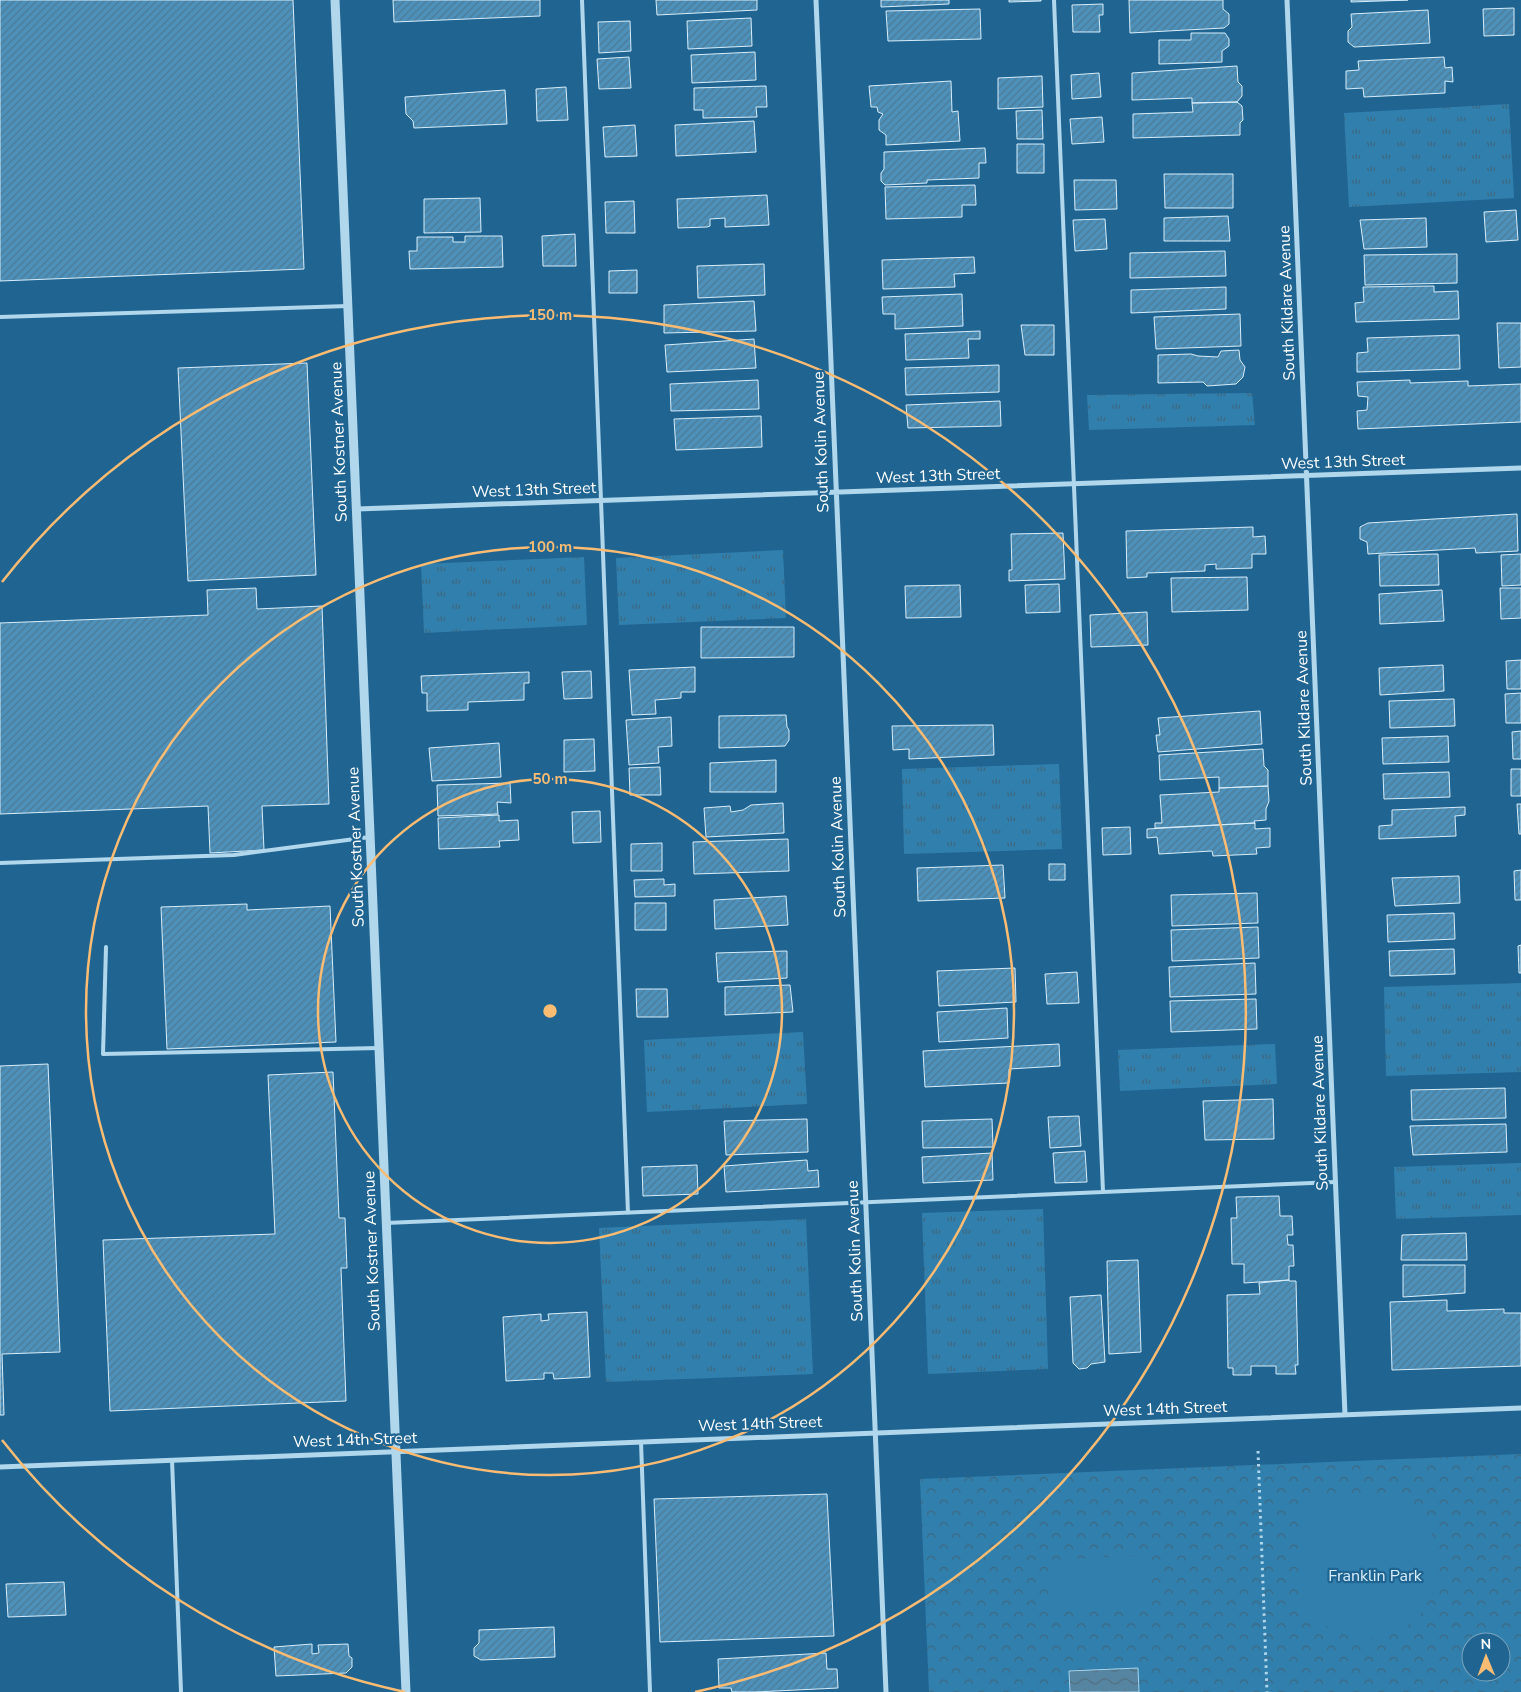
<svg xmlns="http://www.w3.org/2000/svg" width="1521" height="1692" font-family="'Nunito Sans',sans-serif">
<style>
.grass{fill:url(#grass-tufts)}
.forest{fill:url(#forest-crowns);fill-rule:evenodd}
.pitch{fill:#317fad}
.water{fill:url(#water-waves);stroke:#a5d4ee}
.building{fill:url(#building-hatch);stroke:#d7edfa}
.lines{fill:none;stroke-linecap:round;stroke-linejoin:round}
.path{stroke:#b1d7ed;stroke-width:3;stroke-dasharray:2.5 4;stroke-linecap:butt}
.service{stroke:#b1d7ed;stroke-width:4}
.minor{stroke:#b1d7ed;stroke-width:5}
.tertiary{stroke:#b1d7ed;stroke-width:9}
.ring{fill:none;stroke:#fabb72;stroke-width:2.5}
.labels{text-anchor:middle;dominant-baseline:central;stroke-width:4.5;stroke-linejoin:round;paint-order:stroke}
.street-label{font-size:16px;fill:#fff;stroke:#206592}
.park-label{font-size:16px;fill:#d7edfa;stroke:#206592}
.centre{fill:#fabb72;stroke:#206592;stroke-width:2.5}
.ring-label{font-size:15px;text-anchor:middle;font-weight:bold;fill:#fabb72;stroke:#206592;stroke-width:4.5;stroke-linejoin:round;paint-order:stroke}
</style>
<defs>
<pattern id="grass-tufts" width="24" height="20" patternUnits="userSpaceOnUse" patternTransform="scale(1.25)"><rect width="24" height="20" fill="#317fad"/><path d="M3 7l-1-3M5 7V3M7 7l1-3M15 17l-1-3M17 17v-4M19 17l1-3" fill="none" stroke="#3d6881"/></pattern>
<pattern id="forest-crowns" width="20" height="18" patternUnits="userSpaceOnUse" patternTransform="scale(1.25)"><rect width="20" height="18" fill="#317fad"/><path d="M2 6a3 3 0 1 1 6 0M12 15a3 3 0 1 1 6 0" fill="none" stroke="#3d6881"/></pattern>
<pattern id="water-waves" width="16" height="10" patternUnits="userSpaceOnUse" patternTransform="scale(1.25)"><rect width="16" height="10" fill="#5685a2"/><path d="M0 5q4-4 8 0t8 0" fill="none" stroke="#526e80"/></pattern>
<pattern id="building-hatch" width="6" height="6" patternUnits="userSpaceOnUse" patternTransform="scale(1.25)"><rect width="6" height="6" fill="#4d91ba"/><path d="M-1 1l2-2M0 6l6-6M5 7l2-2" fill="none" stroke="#4d7994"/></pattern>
</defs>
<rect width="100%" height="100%" fill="#206592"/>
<path class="grass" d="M1509,104L1514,198L1349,207L1344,113Z
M1252,393L1255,425L1089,430L1087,395Z
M783,550L786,618L619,625L616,558Z
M584,557L587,625L424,633L421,564Z
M1059,764L1062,849L904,854L902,769Z
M1521,983V1072L1386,1076L1384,987Z
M803,1032L807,1104L647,1112L644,1040Z
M1275,1044L1277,1084L1120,1091L1118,1050Z
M1521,1163V1215L1396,1219L1394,1167Z
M1043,1209L1048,1369L928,1374L922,1213Z
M806,1219L813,1374L606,1382L599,1228Z"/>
<path class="forest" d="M1521,1454V1692H929L920,1479ZM1471,1642H1501V1672H1471Z"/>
<path class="pitch" d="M1390,1496C1400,1502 1415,1508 1422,1517C1455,1559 1434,1628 1380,1637C1372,1638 1361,1640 1353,1638C1350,1637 1318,1622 1315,1620C1309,1616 1304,1609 1299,1604L1301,1508L1307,1499Z
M1151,1555L1152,1607L1050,1610L1049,1560Z"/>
<path class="water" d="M1138,1668L1139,1692H1070L1069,1671Z"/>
<path class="building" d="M0,0H293L304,269L0,281Z
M393,0H540V16L394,22Z
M656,0H757V10L657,15Z
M881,0H949V4L881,7Z
M1009,0H1041V1L1009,2Z
M1129,0H1223V9L1229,14V24L1224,28L1130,33Z
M1351,0H1408L1351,2Z
M1103,4V15H1099L1100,32H1073L1072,5Z
M1514,8V35L1484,36L1483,9Z
M980,9L981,39L888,41L886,11Z
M1428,10L1430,43L1354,47L1348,42V31L1352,27L1351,14Z
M751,18L752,46L688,49L687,21Z
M630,21L631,51L599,53L598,22Z
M1191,33H1225L1229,39V46L1222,51V62L1159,64V40H1191Z
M755,52L756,80L692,83L691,55Z
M629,57L631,88L599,89L597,59Z
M1444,57L1445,68L1452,67L1453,82L1445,81V93L1364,97L1363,88L1346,89V71L1359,70L1358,61Z
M1237,66L1238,82L1242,86V96L1237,102L1192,103V98L1132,100V73Z
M1099,73L1101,97L1072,99L1071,75Z
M1042,76L1043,107L998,109V78Z
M951,81L952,112L958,111L960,141L886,145V135L879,130V120L883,114L878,112L877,107H871L869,86Z
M766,86L767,107H756L757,117L703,118V110H694V88Z
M566,87L568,120L537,121L536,89Z
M505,90L507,124L414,128L413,121L406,114L405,97Z
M1237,102L1242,106L1243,120L1240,123V135L1133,138V114L1193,112L1192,103Z
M1042,110L1043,139H1017L1016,111Z
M1102,117L1104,142L1072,144L1070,119Z
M754,121L756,152L676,156L675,125Z
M635,125L637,156L605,157L603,127Z
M1017,144H1044V173H1017Z
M985,148L986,163H979V178L927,180V183L885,185L881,181V173L884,169V152Z
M1164,174H1233V208H1165Z
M1074,180H1116L1117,209L1075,210Z
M975,185L976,205H962V217L886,219L885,187Z
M767,195L769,225L725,227V218L710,219V226L707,227L678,228L677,199Z
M480,198L481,232L424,233V199Z
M634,201L635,233H606L605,202Z
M1516,210L1518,240L1486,242L1484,212Z
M1228,216L1230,241H1164V218Z
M1426,218L1427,247L1364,249L1360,220Z
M1105,219L1107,249L1075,251L1073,220Z
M575,234L576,266H543L542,236Z
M465,236H502L503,267L410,269L409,251H417V237H453V242H465Z
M1225,251L1226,276L1130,278V253Z
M1457,254V283L1365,285L1364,255Z
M974,257L975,273L954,274L955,287L883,289L882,260Z
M764,264L765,295L698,298L697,266Z
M637,270V293H609V271Z
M1434,286V292L1458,291L1459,319L1356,322L1355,303L1364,302L1363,287Z
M1226,287V309L1131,313V290Z
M962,294L963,326L895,329V314H883L882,297Z
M754,301L756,331L664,333V305Z
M1240,314L1241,346L1156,349L1154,317Z
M1497,323H1521V367L1499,368Z
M1021,325H1054V355H1025Z
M980,331V339H968L969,358L906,360L905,334Z
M1459,335L1460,369L1357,372V353L1368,352L1367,338Z
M754,339L756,368L667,372L665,345Z
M1239,350L1240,360L1245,367L1243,377L1236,384L1207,386L1203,382L1158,383V355L1191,354L1198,356L1218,357L1221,351Z
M307,363L316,575L188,581L178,368Z
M999,365V392L906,395L905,368Z
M758,380L759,409L671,411L670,384Z
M1410,380V383L1468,381V386L1521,384V422L1358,429L1357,411L1367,410L1368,397L1358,396L1357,382Z
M1000,401L1001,426L908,428L906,405Z
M761,416L762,447L676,450L674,419Z
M1517,514L1518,551L1476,553L1475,548L1368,554L1367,542L1360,539V527L1368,523Z
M1253,527V537L1265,536L1266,554H1252V568L1216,569V564L1205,565V571L1147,573V577L1127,578L1126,531Z
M1063,533L1065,579L1009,581V570H1012L1011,534Z
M1438,554L1439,585L1380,586L1379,555Z
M1521,554V585L1502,586L1501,555Z
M1247,577L1248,610L1172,612L1171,578Z
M1059,584L1060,612L1026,613L1025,585Z
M960,585L961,617L906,618L905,586Z
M256,588L257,609L322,606L329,804L262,806L264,850L210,853L208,806L0,814V623L208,615L207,590Z
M1500,588H1521V618L1501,619Z
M1442,590L1444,621L1380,624L1379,594Z
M1147,612L1148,645L1091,647L1090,615Z
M701,627H794V657L701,658Z
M1521,660V689H1507L1506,661Z
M1443,665L1444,691L1380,695L1379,668Z
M695,667V692H681V698L655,700L656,714L632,715L629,670Z
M591,671L592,698L564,699L562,672Z
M529,672V683H524V700L468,702V710L427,711V693H422L421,676Z
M1521,693V723H1506L1505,694Z
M1454,699L1455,726L1390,728L1389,701Z
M1260,711L1262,744L1158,752L1156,735H1160L1158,718Z
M786,715L787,727L789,730V740L785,746L719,748V716Z
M671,717L672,746L658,747L659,763L629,765L626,720Z
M979,725H993L994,755L909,759V749L893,750L892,726Z
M1521,731V759H1513L1512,732Z
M1448,736L1449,762L1383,764L1382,738Z
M594,739L595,771L564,772V740Z
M499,743L501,777L432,781L429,748Z
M1263,749L1264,766L1268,770V786L1219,788V777L1160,780L1159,755Z
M776,760V792H710V763Z
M660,767L661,795H630L629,768Z
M1511,769H1521V796H1511Z
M1449,772L1450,797L1384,799L1383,774Z
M510,783L511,803L497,802L498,814L438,816L437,785Z
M1268,786L1269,801L1266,809V820L1254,821L1255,823L1155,828V823H1162L1160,795L1219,792V788Z
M783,803L784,833L706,837L704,808L730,806L731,812L743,810L751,805Z
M1517,804H1521V834H1519Z
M1465,807V815L1455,816L1456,836L1379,839V826L1392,825V810Z
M600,811L601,842L573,843L572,812Z
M499,815V821L518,820L519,840L499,841L500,847L439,849L438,818Z
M1255,823V829L1270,828V847L1256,848L1257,854L1213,856L1212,851L1159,854L1157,837L1147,838V829Z
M1130,827L1131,854L1103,855L1102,828Z
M788,839L789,871L694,874L693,842Z
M662,843V871H631V844Z
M1049,864H1065V880H1049Z
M1003,865L1005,898L918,901L917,868Z
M1521,870V900H1515L1514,871Z
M1459,876L1460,903L1395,906L1392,878Z
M664,879V885L675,884V896L635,897L634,880Z
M1257,893L1258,923L1172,926L1171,895Z
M786,896L788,925L715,929L714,900Z
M635,903H666V930H635Z
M247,904V910L330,906L336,1042L167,1049L161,907Z
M1454,913L1455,939L1388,942L1387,915Z
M1258,927L1259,958L1172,961L1171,930Z
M1521,945V973H1519L1518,946Z
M1454,949L1455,974L1390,976L1389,951Z
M787,951V978L718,982L716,953Z
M1255,963L1256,994L1170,997L1169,967Z
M1015,968L1016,1002L939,1006L937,971Z
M1077,972L1079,1003L1047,1004L1045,974Z
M790,985L793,1012L725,1015V987Z
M636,989H667L668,1017H637Z
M1256,999L1257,1029L1171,1032L1170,1001Z
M1007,1008L1008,1038L939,1042L937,1012Z
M1059,1044L1060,1066L1009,1069V1083L925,1087L923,1051Z
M48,1064L60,1352L2,1354L4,1415H0V1066Z
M333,1072L339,1218H345L347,1268H341L346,1401L110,1411L103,1240L275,1234L268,1075Z
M1505,1088L1506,1118L1412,1120L1411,1090Z
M1273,1099L1274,1139L1205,1140L1203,1101Z
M1079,1116L1081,1146L1050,1148L1048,1117Z
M807,1119L808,1152L726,1155L724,1121Z
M992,1119L993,1147L923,1148L922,1121Z
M1506,1124L1507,1152L1413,1155L1410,1126Z
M1085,1151L1087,1182L1055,1183L1053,1153Z
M992,1153L993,1180L923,1183L922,1157Z
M807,1160L808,1171L818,1170L819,1187L726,1192L724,1166Z
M697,1165L698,1194L643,1196L642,1167Z
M1279,1196L1280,1216H1292L1293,1235H1287L1288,1245H1293L1294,1266H1289V1280L1244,1283V1264H1232L1231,1218H1237L1236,1197Z
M1466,1233L1467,1260H1401L1402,1235Z
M1138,1260L1141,1352L1109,1354L1107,1261Z
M1403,1265H1465V1293L1403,1297Z
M1289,1280V1281H1296L1298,1365H1295L1296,1374H1276V1366H1251V1375H1233V1368H1228L1227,1295L1260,1294L1259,1283Z
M1101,1295L1105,1362L1091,1364L1087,1368L1079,1369L1073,1363L1070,1297Z
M1447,1300V1311L1504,1309V1313H1521V1366L1392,1370L1390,1302Z
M587,1312L590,1377L554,1379L553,1373H544V1379L506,1381L503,1317L541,1314V1321L549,1320L548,1314Z
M827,1494L834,1636L660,1642L654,1499Z
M64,1582L66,1615L8,1617L6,1584Z
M554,1627L555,1657L481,1660L474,1656V1648L479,1643V1630Z
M312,1644V1654L319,1653L318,1645L348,1644L349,1656L352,1658V1667L346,1673L276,1676L274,1647Z
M826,1653L827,1669H837L838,1688L755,1692H732L731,1688H719L718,1659Z"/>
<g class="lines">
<path class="path" d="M1258,1451L1267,1692"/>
<path class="service" d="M582,0L628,1213
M1054,0L1103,1192
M0,317L348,306
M0,863L234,855L370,837
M106,947L103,1054L379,1048
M386,1223L1335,1182
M641,1442L650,1692
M172,1460L181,1692"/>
<path class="minor" d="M816,0L886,1692
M1287,0L1345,1415
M357,509L1521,468
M0,1467L1521,1408"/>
<path class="tertiary" d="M335,0L406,1692"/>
</g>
<g class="ring">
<circle cx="550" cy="1011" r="232"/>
<circle cx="550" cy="1011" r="464"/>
<path d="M405 1692A696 696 0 0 1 2 1440M2 582A696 696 0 1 1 695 1692"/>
</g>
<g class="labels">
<g class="street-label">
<text transform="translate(1287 303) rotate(-92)">South Kildare Avenue</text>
<text transform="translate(339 442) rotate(-92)">South Kostner Avenue</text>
<text transform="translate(821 442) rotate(-92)">South Kolin Avenue</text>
<text transform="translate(1343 462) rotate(-2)">West 13th Street</text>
<text transform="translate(938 476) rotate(-2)">West 13th Street</text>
<text transform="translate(534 490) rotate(-2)">West 13th Street</text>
<text transform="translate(1304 708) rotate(-92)">South Kildare Avenue</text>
<text transform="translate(356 847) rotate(-92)">South Kostner Avenue</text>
<text transform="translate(838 847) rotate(-92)">South Kolin Avenue</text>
<text transform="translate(1320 1113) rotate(-92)">South Kildare Avenue</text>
<text transform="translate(372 1251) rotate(-92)">South Kostner Avenue</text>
<text transform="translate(855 1251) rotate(-92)">South Kolin Avenue</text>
<text transform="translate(1165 1409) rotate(-2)">West 14th Street</text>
<text transform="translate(760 1424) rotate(-2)">West 14th Street</text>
<text transform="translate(355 1440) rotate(-2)">West 14th Street</text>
</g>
<g class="park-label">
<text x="1375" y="1576">Franklin Park</text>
</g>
</g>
<circle cx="550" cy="1011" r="8" class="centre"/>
<g class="ring-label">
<text x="550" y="320">150 m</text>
<text x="550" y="552">100 m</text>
<text x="550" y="784">50 m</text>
</g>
<g transform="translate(1486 1657) rotate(359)"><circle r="24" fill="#206592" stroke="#79a3be"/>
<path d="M0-4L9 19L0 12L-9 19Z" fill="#fabb72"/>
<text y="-8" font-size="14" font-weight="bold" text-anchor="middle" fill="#ffffff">N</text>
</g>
</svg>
